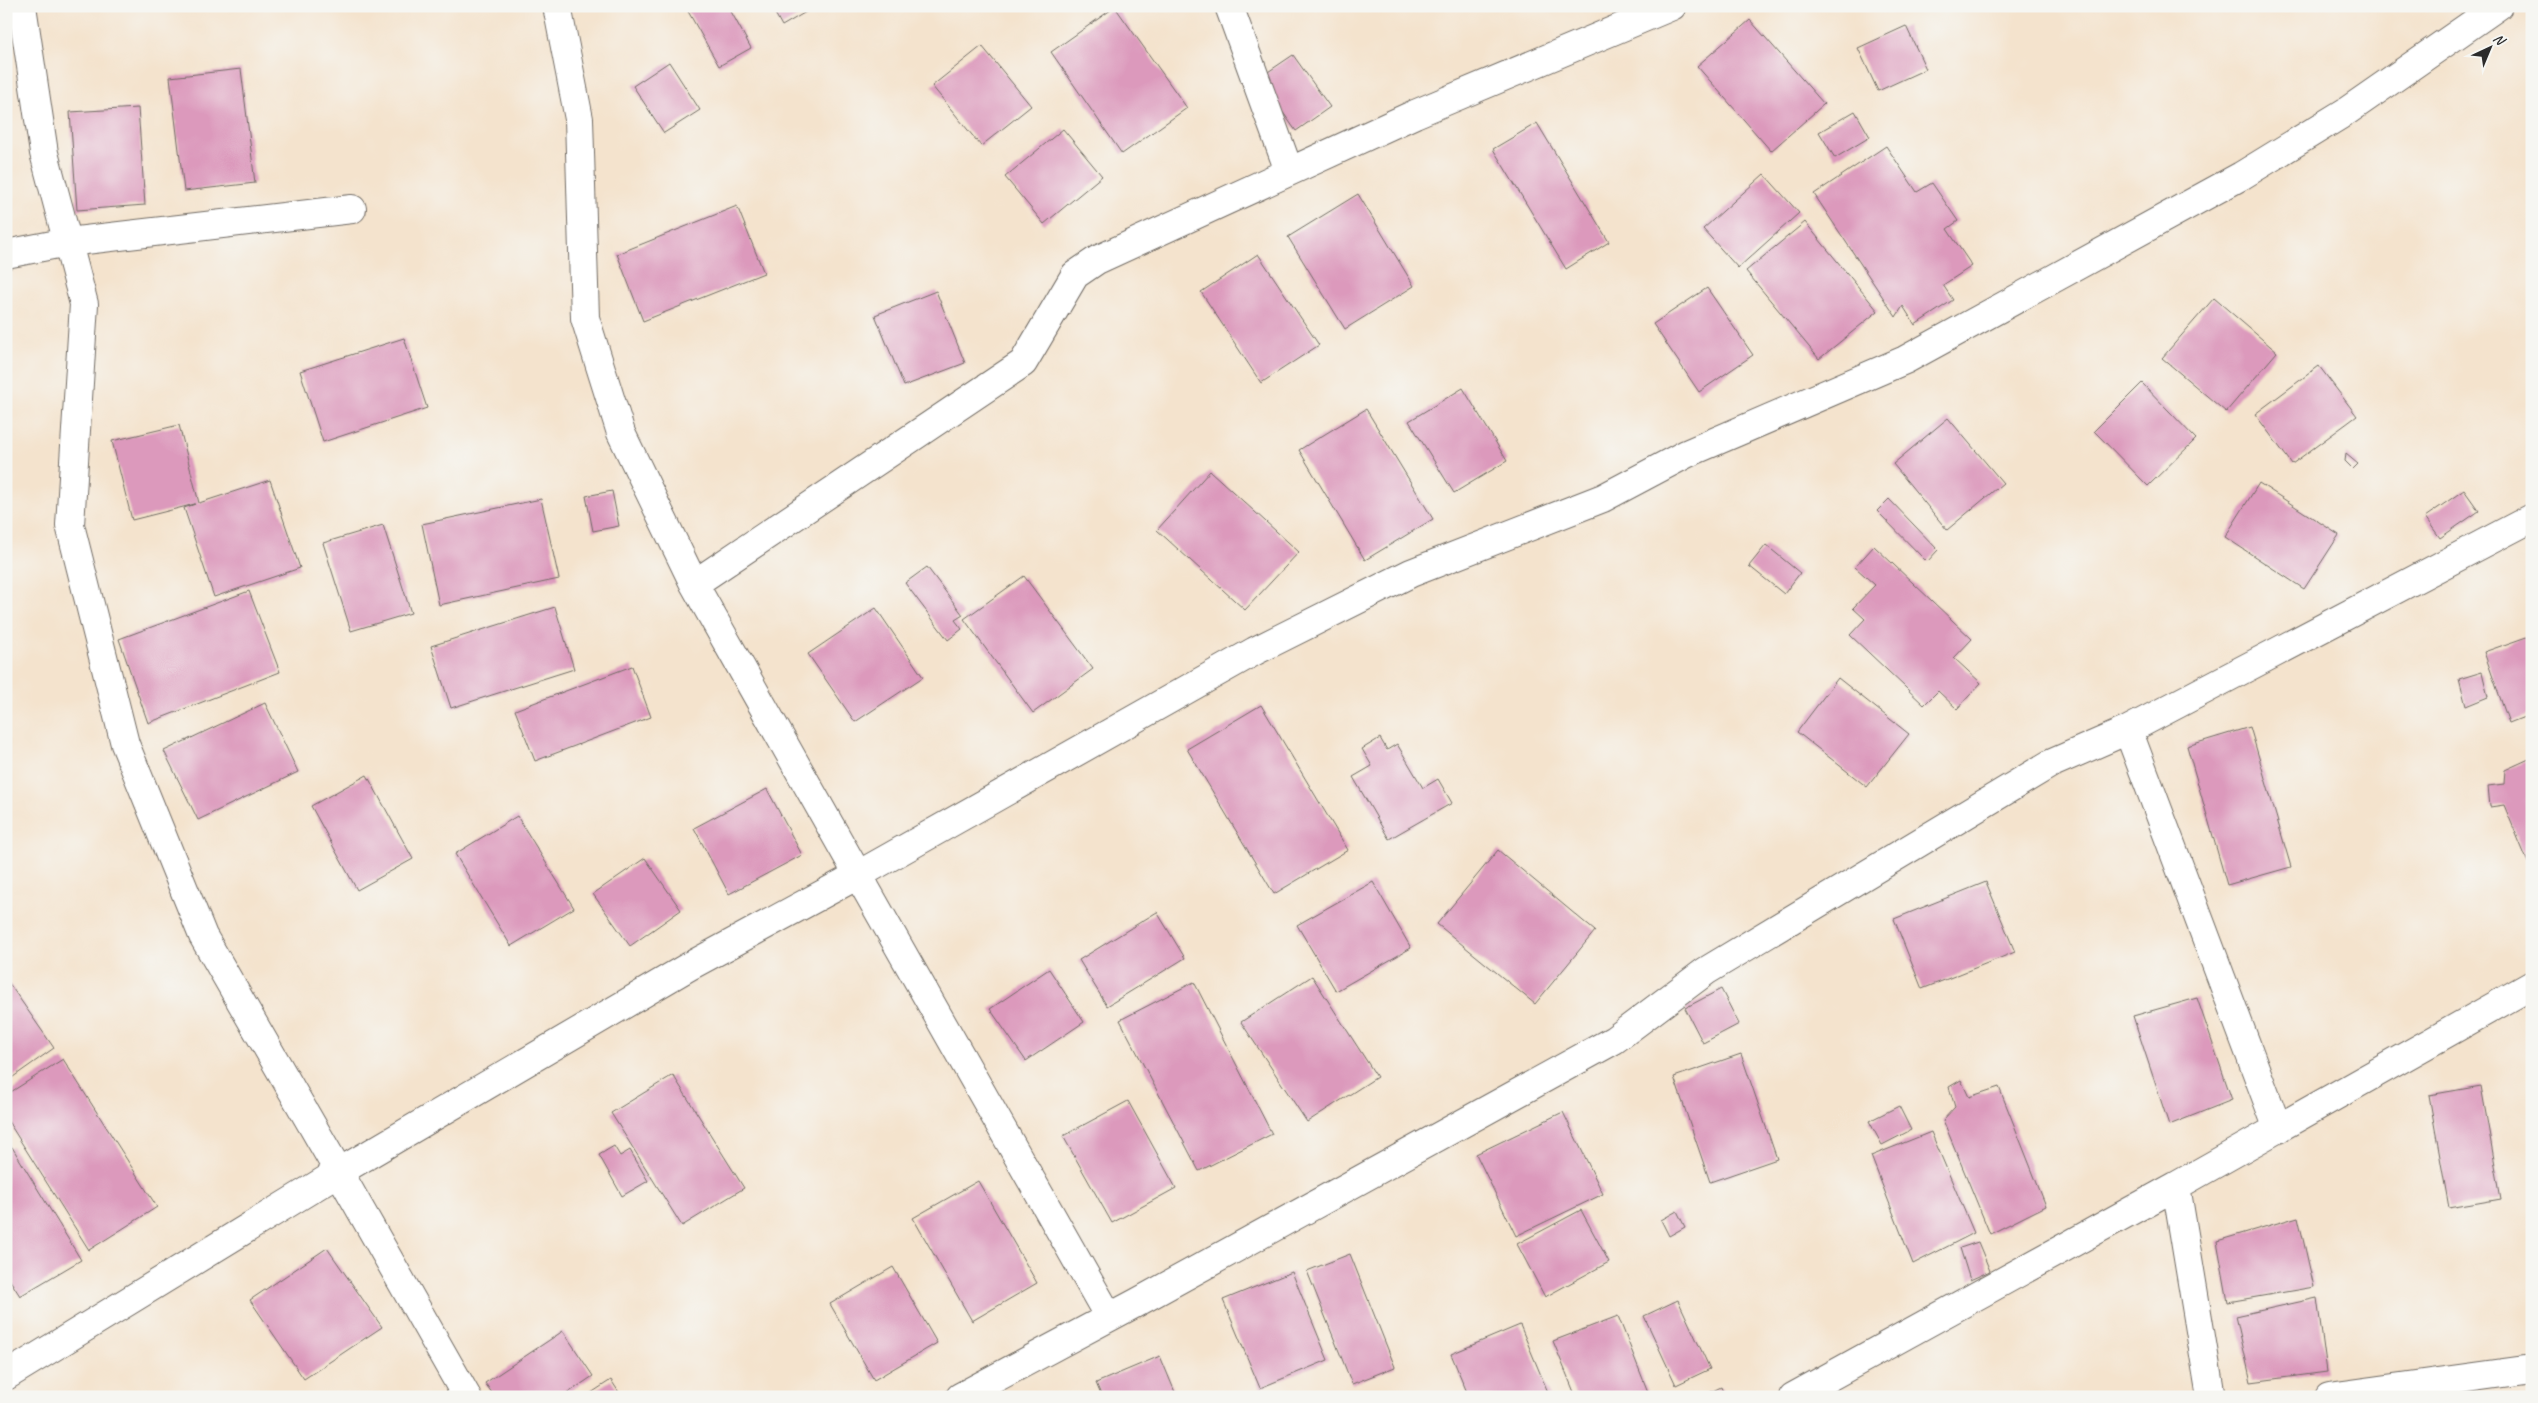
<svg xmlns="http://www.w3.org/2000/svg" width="2538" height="1403" font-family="Caveat,sans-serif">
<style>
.building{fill:#dc99bc}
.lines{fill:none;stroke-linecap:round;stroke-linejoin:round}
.minor-casing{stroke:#716b64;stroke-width:30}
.minor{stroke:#fff;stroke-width:28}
</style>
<rect width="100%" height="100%" fill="#f6f6f2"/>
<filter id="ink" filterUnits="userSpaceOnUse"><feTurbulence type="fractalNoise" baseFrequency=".02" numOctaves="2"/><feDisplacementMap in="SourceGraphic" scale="10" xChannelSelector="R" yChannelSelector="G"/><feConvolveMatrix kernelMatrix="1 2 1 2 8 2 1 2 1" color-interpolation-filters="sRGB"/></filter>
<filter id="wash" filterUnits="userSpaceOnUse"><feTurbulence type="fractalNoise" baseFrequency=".0096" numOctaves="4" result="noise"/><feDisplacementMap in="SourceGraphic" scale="20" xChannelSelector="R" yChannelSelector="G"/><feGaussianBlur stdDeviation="1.12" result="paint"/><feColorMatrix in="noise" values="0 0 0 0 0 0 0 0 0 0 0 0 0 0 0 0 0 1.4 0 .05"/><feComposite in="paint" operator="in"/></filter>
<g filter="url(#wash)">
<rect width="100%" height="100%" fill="#f4e3cd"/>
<g id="blocks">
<path class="building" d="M685,6H728L751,48L719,66Z
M771,6H816L782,26Z
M1115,7L1187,108L1122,154L1051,52Z
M1750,20L1824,104L1771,151L1697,66Z
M1906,26L1926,69L1878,91L1858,48Z
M982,46L1031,106L981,146L932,86Z
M1293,55L1330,107L1296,131L1259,78Z
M669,62L700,110L664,133L633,86Z
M241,69L255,183L184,191L170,77Z
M138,108L145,205L77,210L70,112Z
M1855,111L1870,137L1835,158L1819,132Z
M1537,123L1609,242L1566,269L1493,149Z
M1063,129L1102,176L1044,224L1005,177Z
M1886,146L1917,192L1932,183L1958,221L1947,229L1972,266L1943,285L1953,300L1915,325L1903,306L1896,317L1814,194Z
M1764,174L1799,213L1738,268L1703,229Z
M1358,194L1414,286L1345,329L1288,237Z
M737,206L764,273L643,321L617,254Z
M1805,222L1878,311L1819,359L1746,271Z
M1258,254L1319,345L1261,383L1201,292Z
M1707,288L1753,355L1699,392L1653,324Z
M936,291L965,363L904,386L875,315Z
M2214,298L2277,352L2226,412L2162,358Z
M404,338L427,408L323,442L300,371Z
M2319,366L2357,416L2292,464L2255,414Z
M2142,383L2196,439L2148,486L2094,431Z
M1463,388L1507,461L1454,493L1409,421Z
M1366,409L1433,519L1365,560L1299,450Z
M1948,418L2003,483L1947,530L1893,464Z
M179,425L199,503L270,480L300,568L214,597L184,508L195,504L132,520L112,441Z
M2346,454L2358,464L2353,469L2345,461Z
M1210,471L1299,552L1245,610L1157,530Z
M2259,483L2339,535L2304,589L2225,537Z
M2464,490L2479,511L2440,538L2425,517Z
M612,491L619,526L593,531L586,496Z
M541,499L559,579L439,605L422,524Z
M1889,499L1938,550L1927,562L1877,511Z
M383,525L411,613L351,631L323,543Z
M1766,545L1800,573L1784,594L1749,566Z
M1874,546L1972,639L1954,658L1981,683L1957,709L1938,691L1924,705L1850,635L1865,619L1853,608L1875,585L1855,567Z
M927,567L963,615L955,620L962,629L948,640L905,583Z
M1024,576L1093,669L1033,713L964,619Z
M249,591L280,672L148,723L119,639Z
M555,607L574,669L451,708L431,646Z
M876,608L923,677L855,722L808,654Z
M2532,635V714L2509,723L2484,652Z
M632,666L651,717L535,761L515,710Z
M2482,672L2488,697L2466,706L2459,679Z
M1838,678L1909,734L1867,787L1797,732Z
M265,703L298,772L198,820L164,751Z
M1261,705L1348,850L1274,894L1187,749Z
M2250,727L2291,867L2227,885L2187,746Z
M1380,738L1387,750L1397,744L1423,788L1438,779L1452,803L1389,839L1353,777L1372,766L1362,749Z
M2529,759L2532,760V872L2504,805L2490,807L2488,786L2504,784L2505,770Z
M367,775L413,859L357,890L311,806Z
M767,789L802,855L729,894L694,828Z
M517,816L574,908L511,946L455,854Z
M1498,850L1595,931L1535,1004L1437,924Z
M645,858L681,910L630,946L593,894Z
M1373,882L1411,948L1336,991L1297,925Z
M1986,882L2015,952L1922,989L1894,919Z
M1157,912L1185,958L1107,1006L1079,960Z
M1049,969L1084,1022L1026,1061L990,1009Z
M1312,976L1377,1077L1307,1122L1241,1022Z
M6,979L54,1048L6,1082Z
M1194,982L1272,1134L1199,1171L1120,1020Z
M1721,989L1739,1024L1703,1043L1685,1008Z
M2197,998L2232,1100L2169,1125L2133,1016Z
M1741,1054L1777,1159L1710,1182L1674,1077Z
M63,1059L157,1207L89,1250L6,1118V1095Z
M673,1075L744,1188L682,1226L611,1113Z
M1961,1080L1969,1097L1999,1087L2046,1206L1990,1234L1943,1120L1955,1107L1949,1087Z
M2481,1086L2501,1199L2449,1208L2429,1095Z
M1128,1101L1176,1188L1112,1223L1063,1136Z
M1899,1106L1911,1130L1882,1145L1869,1121Z
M1563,1112L1603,1194L1516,1236L1476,1154Z
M1931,1132L1974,1233L1913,1264L1871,1156Z
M614,1146L620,1156L630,1150L648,1181L622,1196L599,1155Z
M12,1147L81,1260L20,1296L6,1274V1151Z
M978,1181L1037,1283L972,1321L913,1218Z
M1581,1210L1609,1262L1545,1297L1517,1244Z
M1677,1211L1685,1227L1669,1236L1661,1220Z
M2298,1217L2314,1287L2228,1302L2217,1241Z
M1978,1242L1990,1271L1970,1280L1960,1248Z
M327,1248L382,1327L304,1379L250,1300Z
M1350,1254L1395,1367L1352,1384L1307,1271Z
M893,1267L937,1343L874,1380L830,1304Z
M1292,1272L1328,1360L1260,1388L1223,1300Z
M2317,1298L2327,1372L2251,1382L2236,1316Z
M1678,1300L1710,1369L1676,1385L1644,1316Z
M1618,1316L1650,1397H1576L1553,1341Z
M1520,1325L1550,1397H1469L1451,1354Z
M563,1331L593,1376L562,1397H495L485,1383Z
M1160,1356L1177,1397H1102L1096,1383Z
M611,1380L622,1397H585Z
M1721,1387L1725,1397H1701Z"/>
</g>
</g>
<g filter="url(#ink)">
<use href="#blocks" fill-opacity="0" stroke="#716b64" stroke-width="1"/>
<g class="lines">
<defs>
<path id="minor" d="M1229,6L1289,171
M6,254L68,242L352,209
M694,584L1023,363L1075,275L1097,260L1415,114L1672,6
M2278,1129L2128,730L2532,518
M2176,1186L2532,985
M1109,1317L858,875L1255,651L1411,573L1603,498L1686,454L1905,360L2241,176L2347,111L2498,6
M6,1376L339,1172L203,936L125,744L70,525L84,304L44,153L22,6
M467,1397L339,1172L688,967L858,875L694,584L621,433L585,318L579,119L557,6
M960,1397L1138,1302L1614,1040L1706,971L2050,764L2128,730
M1793,1397L2176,1186L2211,1397
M2329,1397L2532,1369"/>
</defs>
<use href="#minor" class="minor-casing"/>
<use href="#minor" class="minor"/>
</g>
</g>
<rect width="2538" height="1403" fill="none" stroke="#f6f6f2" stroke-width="25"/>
<g transform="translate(2490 48) rotate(44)" stroke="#f6f6f2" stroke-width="4" paint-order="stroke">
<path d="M0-4L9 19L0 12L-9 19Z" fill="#2b2b2b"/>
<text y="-8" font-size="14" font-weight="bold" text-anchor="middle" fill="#2b2b2b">N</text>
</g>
</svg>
